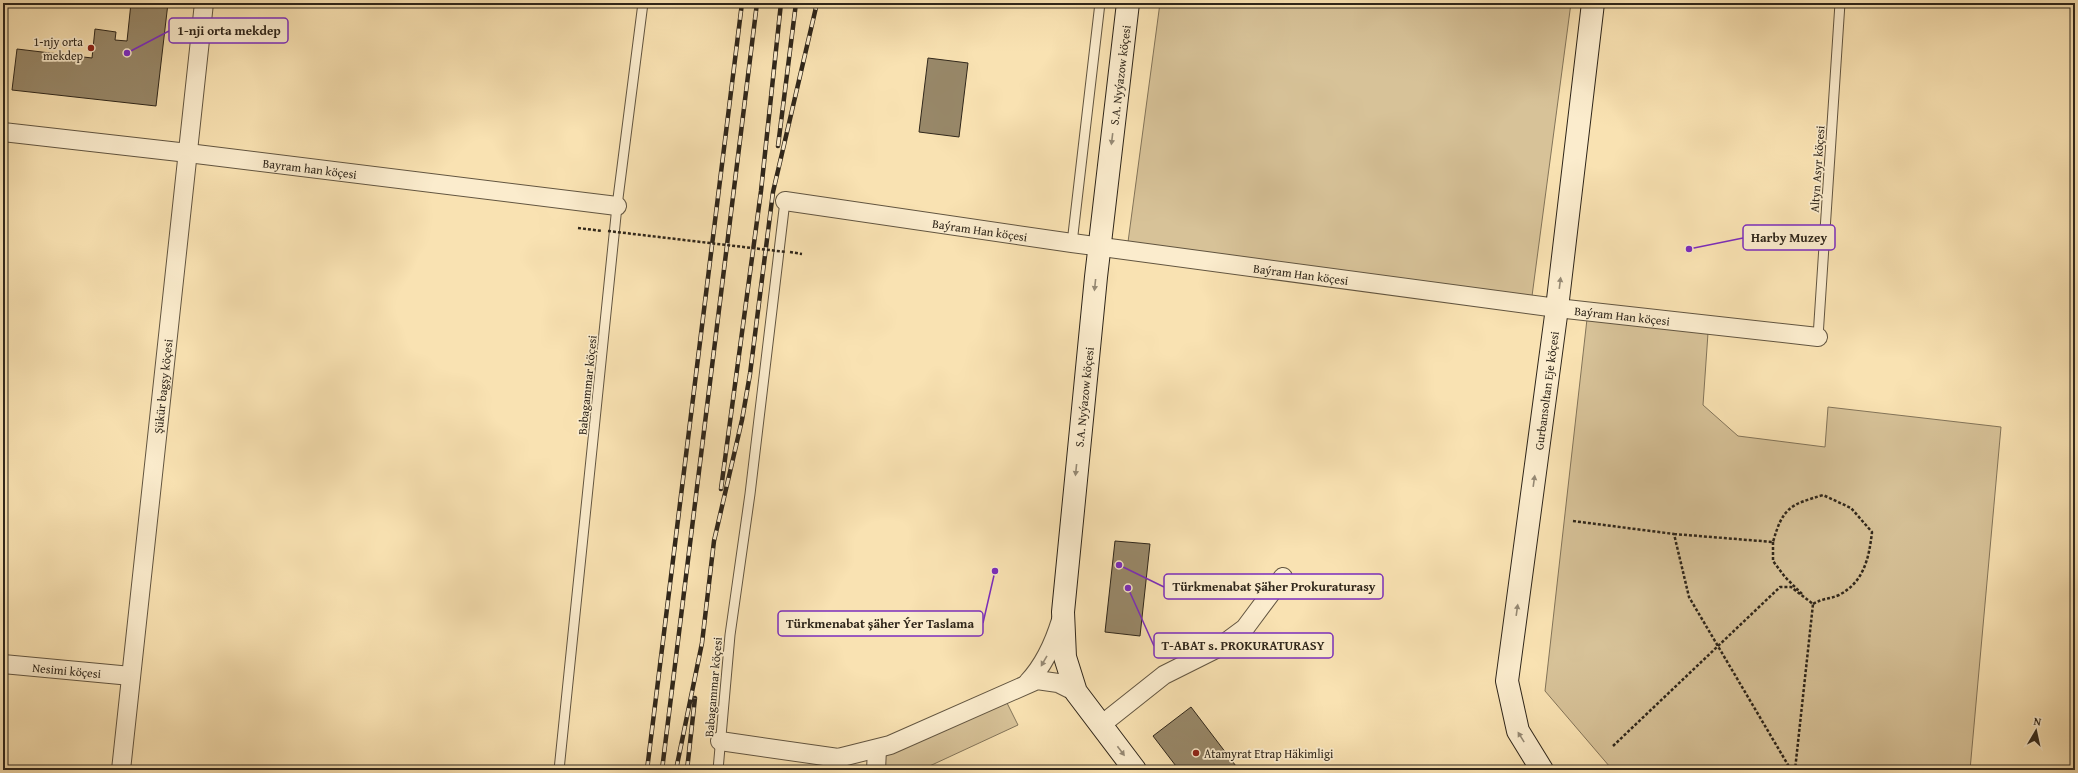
<svg xmlns="http://www.w3.org/2000/svg" width="2078" height="773" font-family="'Gentium Book Plus',serif">
<style>
.green{fill:#d7c298;stroke:#837459}
.building{fill:#988869;stroke:#2f261a}
.lines{fill:none;stroke-linecap:round;stroke-linejoin:round}
.lane-casing{stroke:#625540;stroke-width:11}
.street-casing{stroke:#625540;stroke-width:20}
.secondary-casing{stroke:#2f261a;stroke-width:24}
.path{stroke:#2f261a;stroke-width:2.5;stroke-dasharray:3 2;stroke-linecap:butt}
.lane{stroke:#fbeccd;stroke-width:9}
.street{stroke:#fbeccd;stroke-width:18}
.secondary{stroke:#fbeccd;stroke-width:22}
.rail-casing{stroke:#2f261a;stroke-width:4.5}
.rail{stroke:#fbeccd;stroke-width:3;stroke-dasharray:9;stroke-linecap:butt}
.path-bridge{stroke:#2f261a;stroke-width:2.5;stroke-dasharray:3 2;stroke-linecap:butt}
.oneway{fill:#958974}
.poi-dot{fill:#8f2418;stroke:#fbeccd;stroke-width:1.5}
.labels{text-anchor:middle;dominant-baseline:central;stroke-width:3.5;stroke-linejoin:round;paint-order:stroke}
.poi-label{font-size:12px;fill:#2f261a;stroke:#fbeccd;text-anchor:end}
.street-label{font-size:12px;fill:#2f261a;stroke:#fbeccd}
.leader{fill:none;stroke:#7b2cbf;stroke-width:1.5}
.callout-dot{fill:#7b2cbf;stroke:#fbeccd;stroke-width:1.5}
.callout{fill:#fbeccd;stroke:#7b2cbf;stroke-width:1.5}
.callout-label{font-size:13px;text-anchor:middle;font-weight:bold;fill:#2f261a}
</style>
<rect width="100%" height="100%" fill="#f9e2b2"/>
<filter id="stains"><feTurbulence type="fractalNoise" baseFrequency=".005" numOctaves="4"/><feColorMatrix values="0 0 0 0 .2 0 0 0 0 .09 0 0 0 0 .02 0 0 0 .5 -.17"/></filter>
<radialGradient id="worn" r=".72"><stop offset=".6" stop-color="#630" stop-opacity="0"/><stop offset="1" stop-color="#630" stop-opacity=".3"/></radialGradient>
<path class="green" d="M1160,3H1571L1532,296L1128,242Z
M1587,319L1708,333L1703,405L1738,436L1825,447L1828,407L2001,427L1970,770H1630L1610,767L1545,691Z
M1005,699L1018,725L921,770H884L883,755Z"/>
<path class="building" d="M131,3H168L156,106L12,90L17,49L92,58L95,29L116,32L115,40L127,41Z
M928,58L968,63L959,137L919,132Z
M1115,541L1150,544L1140,636L1105,632Z
M1191,707L1239,770H1179L1153,736Z"/>
<g class="lines">
<defs>
<path id="lane" d="M1072,243L1100,3
M1818,337L1840,3
M559,770L617,206L643,3
M718,770L730,635L750,494L785,201"/>
<g id="street">
<path id="s1" d="M3,132L188,153L617,206"/>
<path id="s2" d="M785,201L1072,243L1557,308L1818,337"/>
<path id="s3" d="M3,664L131,676"/>
<path d="M1028,682C1045,664 1054,643 1061,620"/>
<path d="M1101,725L1164,675L1218,648L1245,628L1283,577"/>
<path d="M720,741L838,758L890,745L1037,680L1058,683L1076,692"/>
<path id="s4" d="M121,770L204,3"/>
<path d="M876,770L877,749"/>
</g>
<g id="secondary">
<path d="M1128,3L1096,277L1063,612L1065,657L1076,692L1135,770"/>
<path id="s5" d="M1542,770L1518,731L1507,681L1557,308L1593,3"/>
</g>
</defs>
<use href="#lane" class="lane-casing"/>
<use href="#street" class="street-casing"/>
<use href="#secondary" class="secondary-casing"/>
<path class="path" d="M578,228L602,231
M790,252L802,254
M1573,521L1674,534L1689,597L1791,770
M1674,534L1773,542C1783,507 1790,505 1823,495L1851,508L1872,532C1869,558 1864,582 1839,595C1830,599 1823,598 1813,604
M1773,542V561L1785,577L1802,594
M1613,746L1780,587H1791L1813,604L1795,770"/>
<use href="#lane" class="lane"/>
<use href="#street" class="street"/>
<use href="#secondary" class="secondary"/>
<defs>
<path id="rail" d="M778,146L796,3
M721,489L761,191L781,3
M647,770L742,3
M662,770L757,3
M676,770L702,643L714,541L742,420L750,374L773,192L817,3
M687,770L695,698"/>
</defs>
<use href="#rail" class="rail-casing"/>
<use href="#rail" class="rail"/>
<path class="path-bridge" d="M608,231L786,252"/>
</g>
<defs><path id="oneway-solid" d="M-6-.8H1V-3.2L6.5 0L1 3.2V.8H-6Z"/></defs>
<g class="oneway">
<use href="#oneway-solid" transform="translate(1112 139) rotate(97)"/>
<use href="#oneway-solid" transform="translate(1560 283) rotate(-83)"/>
<use href="#oneway-solid" transform="translate(1095 285) rotate(96)"/>
<use href="#oneway-solid" transform="translate(1076 470) rotate(96)"/>
<use href="#oneway-solid" transform="translate(1534 481) rotate(-82)"/>
<use href="#oneway-solid" transform="translate(1517 610) rotate(-82)"/>
<use href="#oneway-solid" transform="translate(1044 661) rotate(120)"/>
<use href="#oneway-solid" transform="translate(1521 737) rotate(-122)"/>
<use href="#oneway-solid" transform="translate(1121 751) rotate(53)"/>
</g>
<g class="poi-dot">
<circle cx="91" cy="48" r="4"/>
<circle cx="1196" cy="753" r="4"/>
</g>
<g class="labels">
<g class="poi-label">
<text x="83" y="41">1-njy orta<tspan x="83" dy="14">mekdep</tspan></text>
<text x="1204" y="753" text-anchor="start">Atamyrat Etrap Häkimligi</text>
</g>
<g class="street-label">
<text transform="translate(1120 75) rotate(-83)">S.A. Nyýazow köçesi</text>
<text stroke="none"><textPath href="#s1" startOffset="309">Bayram han köçesi</textPath></text>
<text transform="translate(1817 169) rotate(-86)">Altyn Asyr köçesi</text>
<text stroke="none"><textPath href="#s2" startOffset="197">Baýram Han köçesi</textPath></text>
<text stroke="none"><textPath href="#s2" startOffset="521">Baýram Han köçesi</textPath></text>
<text stroke="none"><textPath href="#s2" startOffset="845">Baýram Han köçesi</textPath></text>
<text transform="translate(587 385) rotate(-84)">Babagammar köçesi</text>
<text stroke="none"><textPath href="#s4" startOffset="386">Şükür bagşy köçesi</textPath></text>
<text stroke="none"><textPath href="#s5" startOffset="390">Gurbansoltan Eje köçesi</textPath></text>
<text transform="translate(1084 397) rotate(-84)">S.A. Nyýazow köçesi</text>
<text stroke="none"><textPath href="#s3" startOffset="64">Nesimi köçesi</textPath></text>
<text transform="translate(713 687) rotate(-85)">Babagammar köçesi</text>
</g>
</g>
<path class="leader" d="M127 53L169 31M1689 249L1743 238M1119 565L1164 587M995 571L983 623M1128 588L1154 646"/>
<g class="callout-dot">
<circle cx="127" cy="53" r="4"/>
<circle cx="1689" cy="249" r="4"/>
<circle cx="1119" cy="565" r="4"/>
<circle cx="995" cy="571" r="4"/>
<circle cx="1128" cy="588" r="4"/>
</g>
<g class="callout">
<rect x="169" y="18" width="119" height="25" rx="4"/>
<rect x="1743" y="225" width="92" height="25" rx="4"/>
<rect x="1164" y="574" width="219" height="25" rx="4"/>
<rect x="778" y="611" width="205" height="25" rx="4"/>
<rect x="1154" y="633" width="179" height="25" rx="4"/>
</g>
<g class="callout-label">
<text x="229" y="35">1-nji orta mekdep</text>
<text x="1789" y="242">Harby Muzey</text>
<text x="1274" y="591">Türkmenabat Şäher Prokuraturasy</text>
<text x="880" y="628">Türkmenabat şäher Ýer Taslama</text>
<text x="1243" y="650">T-ABAT s. PROKURATURASY</text>
</g>
<rect width="2078" height="773" fill="none" stroke="#f9e2b2" stroke-width="16"/>
<rect x="4" y="4" width="2070" height="765" fill="none" stroke="#2f261a" stroke-width="2"/>
<rect x="8" y="8" width="2062" height="757" fill="none" stroke="#2f261a"/>
<g transform="translate(2036 731) rotate(9)" stroke="#fbeccd" stroke-width="3" paint-order="stroke">
<path d="M0-3L7 15L0 10L-7 15Z" fill="#2f261a"/>
<text y="-6" font-size="11" font-weight="bold" text-anchor="middle" fill="#2f261a">N</text>
</g>
<rect width="100%" height="100%" filter="url(#stains)"/>
<rect width="100%" height="100%" fill="url(#worn)"/>
</svg>
